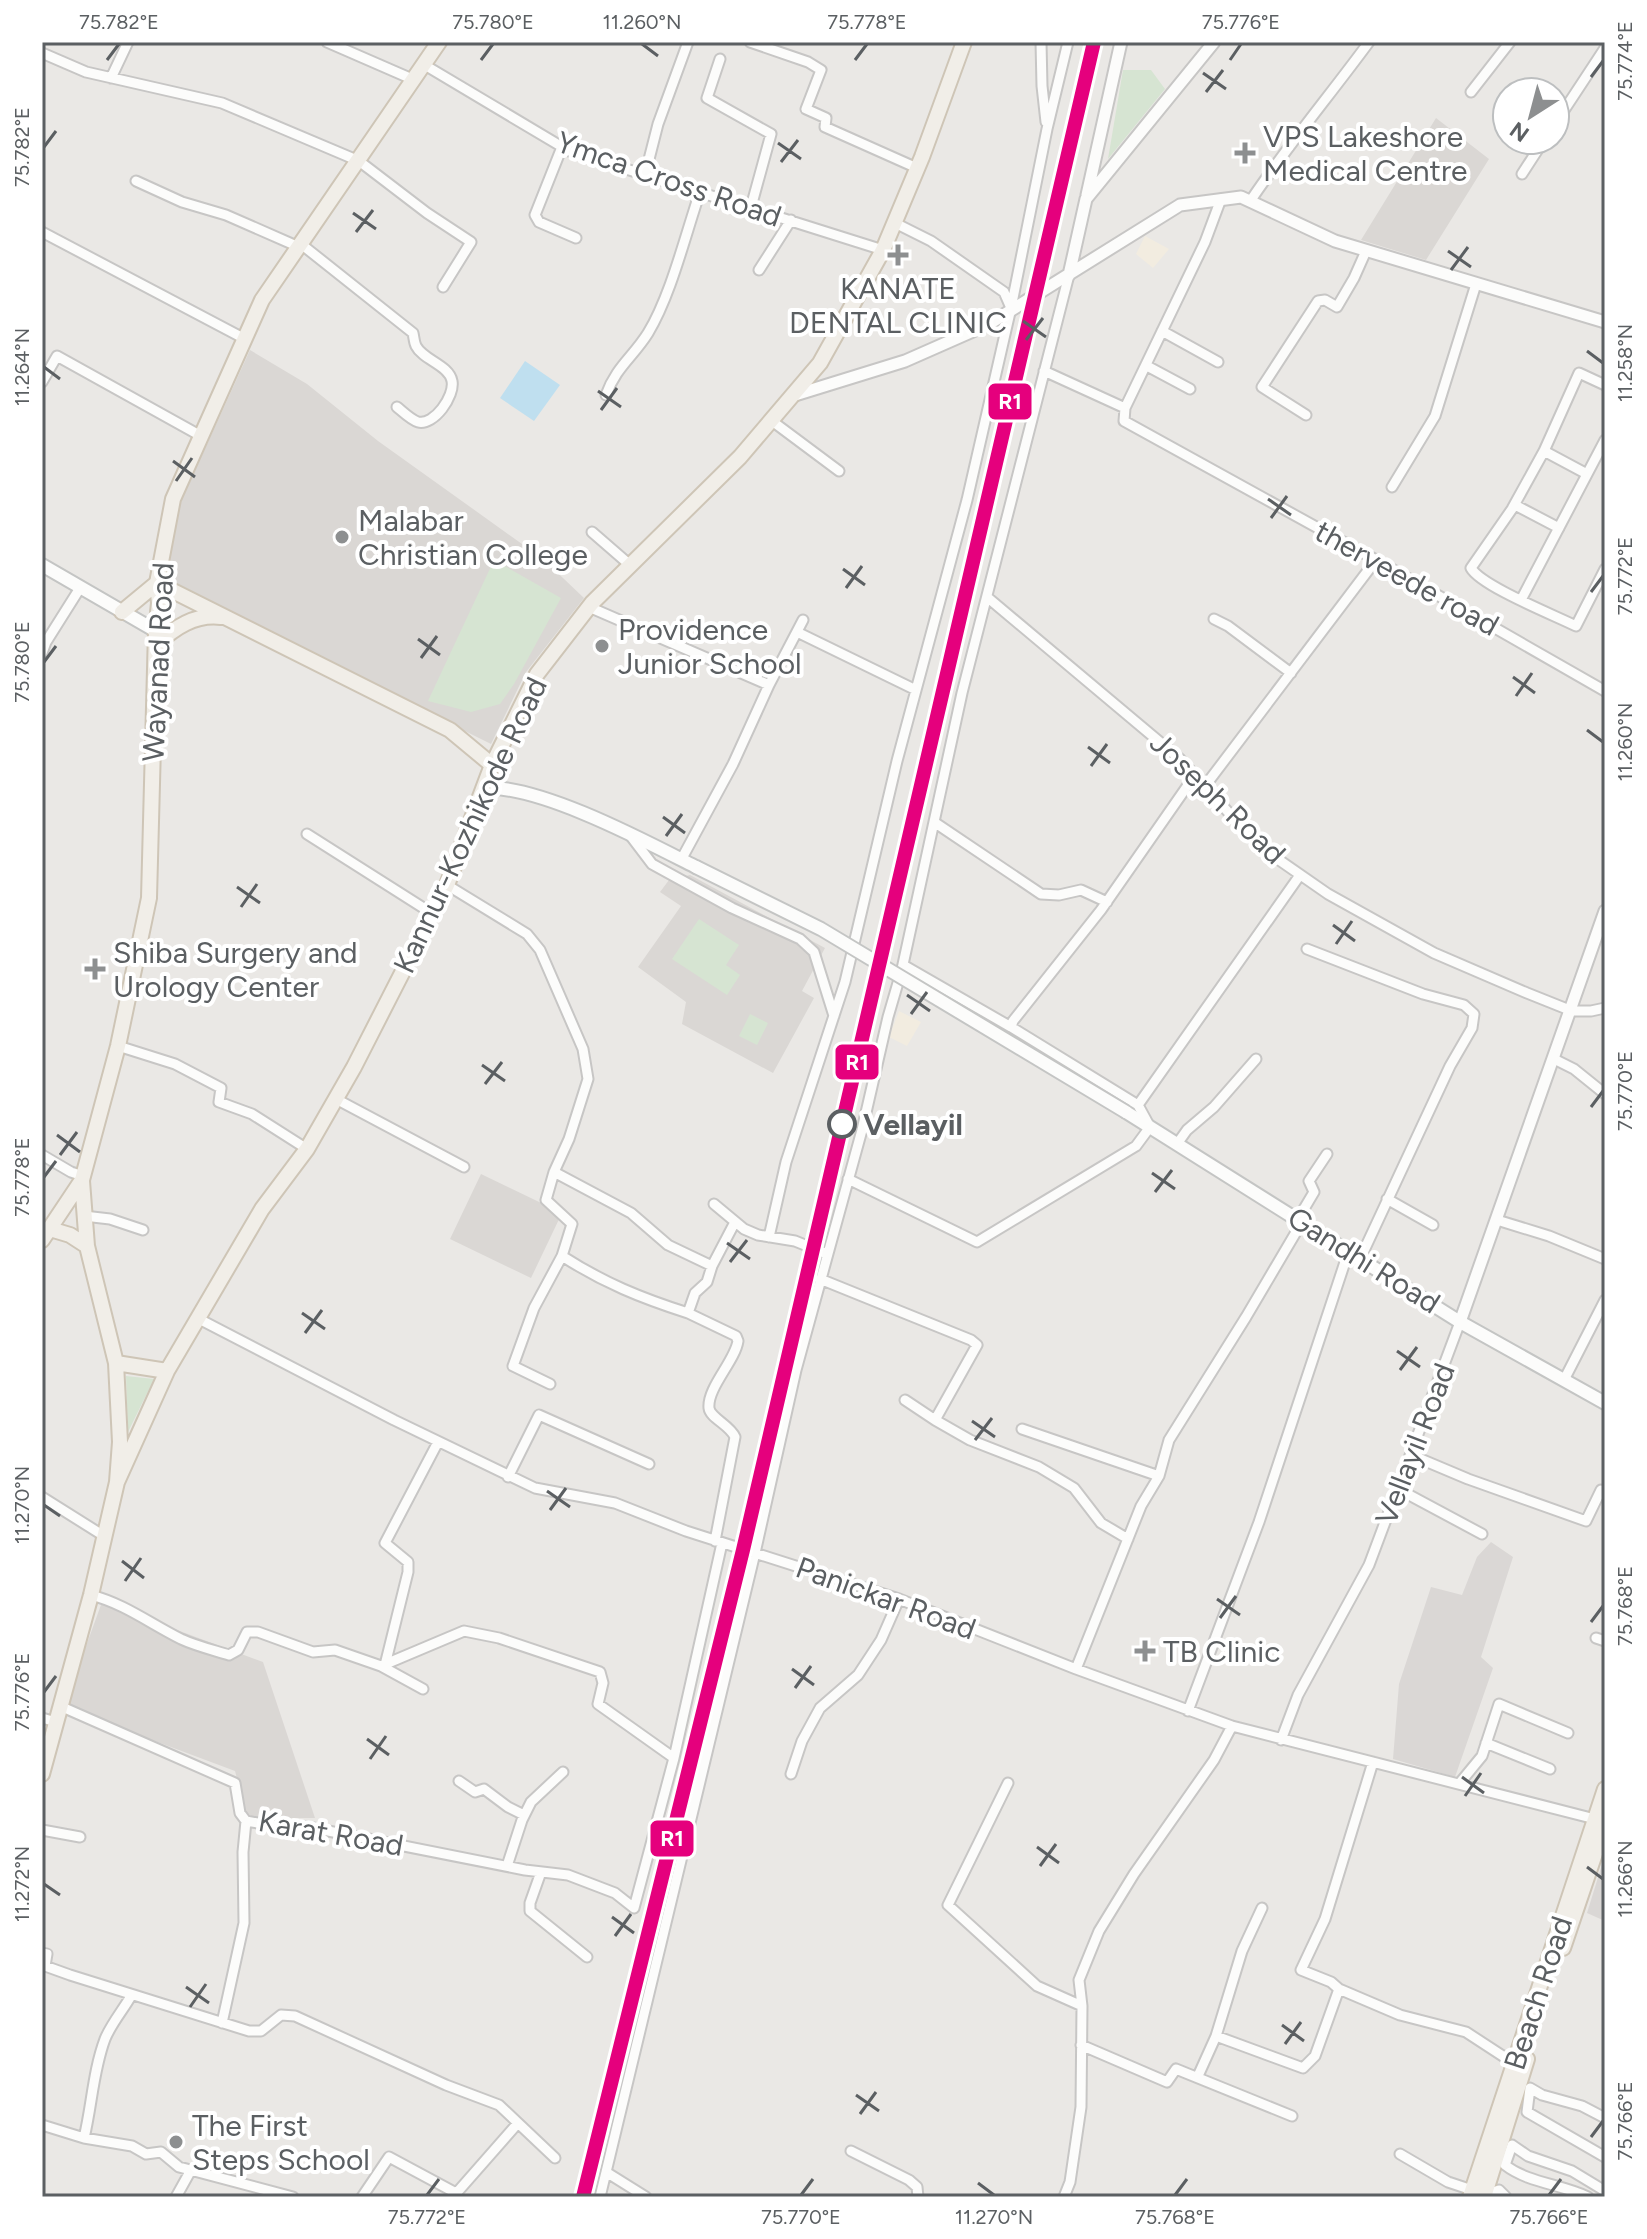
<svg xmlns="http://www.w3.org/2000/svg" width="1647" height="2239" font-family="Figtree,sans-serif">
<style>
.commercial{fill:#f2ece0}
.industrial{fill:#dad7d5}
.education{fill:#dad7d4}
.green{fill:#d6e4d2}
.water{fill:#bfdfef}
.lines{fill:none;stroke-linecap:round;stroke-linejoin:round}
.minor-casing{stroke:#c7c6c5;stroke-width:13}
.tertiary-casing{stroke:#c7c6c5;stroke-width:15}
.secondary-casing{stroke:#c4c5c4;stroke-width:16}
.primary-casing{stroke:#cec5b6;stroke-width:18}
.minor{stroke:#fcfcfb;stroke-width:9}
.tertiary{stroke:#fcfcfb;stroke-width:11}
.secondary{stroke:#fcfcfb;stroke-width:12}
.primary{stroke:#f1eee8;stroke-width:14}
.secondary-bridge-casing{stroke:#c4c5c4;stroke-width:16;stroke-linecap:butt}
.secondary-bridge{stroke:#fcfcfb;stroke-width:12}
.rail-1-casing{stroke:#fff;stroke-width:20}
.rail-1{stroke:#e5007d;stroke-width:14}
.ticks{fill:none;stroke:#5b5f62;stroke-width:3}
.poi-dot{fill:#8d8f90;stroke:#fff;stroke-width:3}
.stop-dot{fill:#fff;stroke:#5b5f62;stroke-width:4}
.labels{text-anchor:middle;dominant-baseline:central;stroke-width:8;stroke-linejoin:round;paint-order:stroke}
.poi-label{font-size:30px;fill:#5b5f62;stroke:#fff;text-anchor:start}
.street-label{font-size:30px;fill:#5b5f62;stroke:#fff}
.stop-label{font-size:30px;font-weight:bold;fill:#5b5f62;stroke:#fff;text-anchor:start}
.line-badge{stroke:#fff;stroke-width:3}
.badge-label{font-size:22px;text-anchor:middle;font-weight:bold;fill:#fff}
.neatline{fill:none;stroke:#5b5f62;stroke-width:3}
.ticks-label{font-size:20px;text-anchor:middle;fill:#5b5f62}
</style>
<rect width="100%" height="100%" fill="#eae8e5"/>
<path class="commercial" d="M1145,236L1169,249L1153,268L1136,254Z
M899,1011L921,1022L907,1046L889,1037Z"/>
<path class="industrial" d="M1491,1542L1513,1557L1481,1657L1493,1668L1455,1777L1393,1759L1399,1684L1431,1587L1462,1595L1477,1557Z
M1605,1855V1921L1587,1913Z"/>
<path class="education" d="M1436,118L1489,159L1426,260L1361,240Z
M250,350L307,384L378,441L543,559L584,598L526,672L491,744L164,581L178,508Z
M690,875L825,948L802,991L814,998L773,1073L682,1024L686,1002L638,967L681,906L660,892L669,880Z
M481,1174L562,1213L531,1278L450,1239Z
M102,1602L263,1662L315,1818H254L246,1812L235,1771L64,1707Z"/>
<path class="green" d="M1123,70H1151L1165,89L1108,159Z
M494,560L561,598L514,684L500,704L471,712L428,701Z
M699,919L739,945L726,965L740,975L727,995L672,959Z
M750,1014L768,1023L757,1045L739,1036Z
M126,1376L154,1379L128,1432Z"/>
<path class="water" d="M525,361L560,385L534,421L500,398Z"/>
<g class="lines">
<defs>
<path id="minor" d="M327,42L412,79
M750,42L808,62L821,70L806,109L826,118L825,127L917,168
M1041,42L1042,86L1046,122
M42,53L86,72L222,103L359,161L427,213L471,242L443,287
M720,59L707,98L771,134L751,207
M423,64L569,151L883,250
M111,78L128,42
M1471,92L1510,42
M1555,124L1605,48
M562,147L535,215L539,222L576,238
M1522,174L1544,140
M645,175L658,124L688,42
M136,181L182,202L226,215L299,247
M1221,199L1205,242L1125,408L1124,421L1376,560L1605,691
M1251,200C1288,145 1330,95 1369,42
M895,223L931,241L1004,292L1011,308
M42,232L245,339
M301,244L413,333C414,337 414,342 416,346C423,360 449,365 452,381C455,396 434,426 418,422C411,420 403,412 397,407
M759,270L791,220
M1162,331L1218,362
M1147,366L1190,389
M1044,371L1125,408
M42,382L57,356L201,436
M606,395C616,367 633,357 648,333C671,295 685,236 700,192
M1306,415L1262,387L1318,301L1325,300L1337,307L1354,278L1366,251
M772,421L839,471
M1544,451L1579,373L1605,385
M1587,474L1544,451L1512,509L1471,568C1481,586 1554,615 1576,626L1605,569
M1392,487L1435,416L1476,284
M1515,505L1559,528
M592,532L630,565
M987,597L1180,759L1259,846L1328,894L1434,953L1527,993L1572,1011H1591L1605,1008
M1521,600L1605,440
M589,607L769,685
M1214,619L1228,626L1291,673
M797,632L916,690
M42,653L46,642L80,588
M1205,786L1376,560
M934,822L1041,894L1059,895L1081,890L1107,902
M307,834L433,914
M630,835L652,864L732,908L800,939L814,952L834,1016
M681,860L733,764L769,685L803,620
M447,885L527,934L540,950L583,1049L588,1079L569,1139L554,1172L546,1200L572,1224L562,1256L534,1308L513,1366L550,1384
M1307,949L1423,994L1464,1005L1474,1014L1472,1028L1450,1066L1360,1259
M1011,1027L1013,1021L1101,910L1195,775
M118,1046L175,1064L221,1088L219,1102L252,1114L307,1149
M1554,1059L1574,1069L1605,1094
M336,1099L464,1167
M1138,1105L1300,875
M1177,1144L1187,1130L1214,1107L1256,1059
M42,1155L71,1172L83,1176
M554,1172L631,1213L668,1245L712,1266
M848,1179L977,1242L1136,1146L1150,1127L1138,1105L1011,1027L903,965
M1387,1199L1433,1225
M714,1204L744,1229L758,1235L795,1241L827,1254
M84,1216L110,1219L143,1230
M1298,1219L1314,1192L1309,1181L1327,1154
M1497,1220L1549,1236L1605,1259
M769,1237L786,1162L845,982L897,761L967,500L1011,308L1047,129L1068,42
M562,1256C604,1283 641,1298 688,1313L695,1293L707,1282L712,1266L735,1222
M820,1279L971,1340L977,1345L935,1420L905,1400
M688,1313L736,1336L738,1341C735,1361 707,1388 709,1408C710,1418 730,1425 735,1437L715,1541
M199,1319L394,1420L535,1488L615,1503L686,1531L899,1599L1076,1669L1232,1726L1595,1819
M1564,1380L1605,1300
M935,1420L970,1440L1039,1467L1074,1488L1101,1523L1128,1539
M1022,1429L1159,1476
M1411,1455L1468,1479L1586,1521L1601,1490L1605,1492
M508,1477L539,1415L649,1464
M1398,1489L1482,1534
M42,1497L104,1536
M91,1595C125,1604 149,1623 181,1639C196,1646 213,1650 229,1655L238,1650L247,1632H258L313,1652L335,1650L381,1666L464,1631L499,1638L600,1672L603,1683L598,1704L674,1758
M1596,1638L1605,1641
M385,1665L408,1572V1562L385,1543L438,1442
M381,1666L423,1689
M1076,1669L1141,1506L1159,1476L1169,1440L1246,1317L1302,1222
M60,1706L235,1783L240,1813L246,1821L269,1825L308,1827L525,1870L568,1875L615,1893L634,1908L674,1758L722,1543
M1188,1711L1259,1522L1348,1253
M42,1718L56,1722
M1281,1740L1298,1695L1369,1565L1460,1322
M1486,1743L1550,1769
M791,1774L802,1741L820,1708L858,1675L881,1640L899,1599
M459,1781L475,1792L484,1789L508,1807L524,1815
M1008,1783L948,1905L1037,1986L1082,2006
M1459,1784L1482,1756L1499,1704L1568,1733
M42,1830L80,1837
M507,1866L522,1820L531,1802L563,1772
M541,1872L530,1903V1911L587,1957
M42,1953L47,1954L45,1966L70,1975L249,2031H261L281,2015L295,2016L446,2085L499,2105L555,2158
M1339,1989L1331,1982L1301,1970L1325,1919L1373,1762
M222,2023L244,1923L243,1852L246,1821
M1216,2036L1242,1951L1262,1908
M1081,2045L1167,2082L1176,2069L1292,2116
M1198,2076L1216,2036L1303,2068L1315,2056L1339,1989L1400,2015L1466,2032L1515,2064
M1605,2118L1582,2106L1542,2095L1530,2088L1527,2112L1605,2157
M42,2125L84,2138L132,2146L146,2154L161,2152L179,2167L293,2197
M84,2138C92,2105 93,2071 105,2039C111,2024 123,2010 131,1996
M851,2151L909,2180L917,2187L918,2197
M1400,2154L1448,2182L1472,2190
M606,2172L646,2197
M1484,2195L1499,2190L1506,2197
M176,2197L191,2170
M362,2197L389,2157L456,2193
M453,2197L518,2123
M600,2197L755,1553L796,1370L862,1130L888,1017L902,969L962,693L1069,275
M1064,2197L1070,2182L1081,2107L1082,2006L1079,1980L1099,1931L1134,1874L1214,1760L1232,1726
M1588,2197C1561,2184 1528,2183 1505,2165L1512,2145L1528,2156L1572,2171L1605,2191"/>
<path id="tertiary" d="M1087,195L1121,42
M1069,275L1086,199L1214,42
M795,395L905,361L989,324L1180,205L1241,197L1335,241L1605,322
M1460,1322L1605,911"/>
<path id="secondary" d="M42,565L156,631
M483,788C538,784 645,841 696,867
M1126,1112L1460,1322L1605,1403"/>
<path id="primary" d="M157,583L450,730L492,765
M122,612L157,583
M156,645C175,627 195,614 221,617
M50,1229L70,1235L87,1246
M42,1240L82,1180L118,1046L149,898L156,631L159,603L157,583L173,499L262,300L439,42
M116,1363L167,1371
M117,1482L167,1371L262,1209L307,1149L354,1067L447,885L492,765L537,674L592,603L740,457L820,363L883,250L922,157L964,42
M42,1774L91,1595L117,1482L120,1442L116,1363L87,1246L82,1181
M1563,1948L1605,1824
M1470,2197L1605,1789
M1484,2197L1527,2059"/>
</defs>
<use href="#minor" class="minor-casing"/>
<use href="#tertiary" class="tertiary-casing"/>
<use href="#secondary" class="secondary-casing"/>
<use href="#primary" class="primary-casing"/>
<use href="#minor" class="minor"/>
<use href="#tertiary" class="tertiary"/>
<use href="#secondary" class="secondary"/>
<use href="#primary" class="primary"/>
<defs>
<path id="secondary-bridge" d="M696,867L821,929L1126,1112"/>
</defs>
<use href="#secondary-bridge" class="secondary-bridge-casing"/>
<use href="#secondary-bridge" class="secondary-bridge"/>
<defs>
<path id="rail-1" d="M583,2197L743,1550L1094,42"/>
</defs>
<use href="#rail-1" class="rail-1-casing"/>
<use href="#rail-1" class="rail-1"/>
</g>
<path class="ticks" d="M642,44L658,56M107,60L119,44M481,60L493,44M855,60L867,44M1230,60L1241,44M1203,73L1226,89M1591,77L1603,61M1206,92L1223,70M778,143L801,159M44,147L56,131M781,162L798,140M353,213L376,229M356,232L373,210M1448,251L1471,267M1451,270L1468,247M1023,321L1046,337M1026,340L1043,318M1587,351L1603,363M44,367L60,379M598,391L621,407M601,410L617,388M173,461L195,477M176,481L192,458M1268,499L1291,515M1271,518L1287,496M843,569L865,585M846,588L862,566M1591,592L1603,576M418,639L440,655M421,658L437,636M44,662L56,646M1513,677L1535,693M1516,696L1532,673M1587,730L1603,742M1088,747L1110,763M1091,766L1107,744M663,817L685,833M666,836L682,814M237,887L260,903M241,907L257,884M1333,925L1355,941M1336,944L1352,921M907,995L930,1011M911,1014L927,992M482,1065L505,1081M485,1084L502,1062M1591,1107L1603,1091M57,1135L80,1152M60,1155L77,1132M1152,1173L1175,1189M44,1177L56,1161M1155,1192L1172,1170M727,1243L750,1259M730,1262L747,1240M302,1313L325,1329M305,1333L322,1310M1397,1351L1420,1367M1400,1370L1417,1347M972,1421L995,1437M975,1440L992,1418M547,1491L570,1507M44,1505L60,1516M550,1510L566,1488M122,1561L144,1578M125,1581L141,1558M1217,1599L1240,1615M1220,1618L1236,1596M1591,1622L1603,1606M792,1669L814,1685M795,1688L811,1666M44,1692L56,1676M367,1739L389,1755M370,1759L386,1736M1462,1777L1484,1793M1465,1796L1481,1773M1037,1847L1059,1863M1040,1866L1056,1844M1587,1867L1603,1879M44,1884L60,1895M612,1917L634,1933M615,1936L631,1914M186,1987L209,2003M190,2007L206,1984M1282,2025L1304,2041M1285,2044L1301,2022M856,2095L879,2111M860,2114L876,2092M1591,2137L1603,2121M978,2183L994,2195M427,2195L439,2179M801,2195L813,2179M1175,2195L1187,2179M1549,2195L1561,2179"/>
<g class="poi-dot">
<path d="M1241 141h8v8h8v8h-8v8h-8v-8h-8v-8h8z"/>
<path d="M894 243h8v8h8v8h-8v8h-8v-8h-8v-8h8z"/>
<circle cx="342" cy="537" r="8"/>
<circle cx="602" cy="646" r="8"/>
<path d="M91 957h8v8h8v8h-8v8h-8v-8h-8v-8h8z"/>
<path d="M1141 1639h8v8h8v8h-8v8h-8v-8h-8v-8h8z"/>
<circle cx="176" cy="2142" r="8"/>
</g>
<circle class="stop-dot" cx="842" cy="1124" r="13"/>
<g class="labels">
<g class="poi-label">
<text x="1263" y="136">VPS Lakeshore<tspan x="1263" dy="34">Medical Centre</tspan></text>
<text x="898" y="288" text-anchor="middle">KANATE<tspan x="898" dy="34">DENTAL CLINIC</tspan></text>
<text x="358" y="520">Malabar<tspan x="358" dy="34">Christian College</tspan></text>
<text x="618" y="629">Providence<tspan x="618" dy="34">Junior School</tspan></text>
<text x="113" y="952">Shiba Surgery and<tspan x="113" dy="34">Urology Center</tspan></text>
<text x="1163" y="1651">TB Clinic</text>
<text x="192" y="2125">The First<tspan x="192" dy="34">Steps School</tspan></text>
</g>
<g class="street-label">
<text transform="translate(669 179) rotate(19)">Ymca Cross Road</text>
<text transform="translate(1407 578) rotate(29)">therveede road</text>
<text transform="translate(158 662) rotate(-87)">Wayanad Road</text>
<text transform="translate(1218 798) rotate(44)">Joseph Road</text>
<text transform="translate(470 825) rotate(-65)">Kannur-Kozhikode Road</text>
<text transform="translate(1364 1260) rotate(32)">Gandhi Road</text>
<text transform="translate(1415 1444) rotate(-69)">Vellayil Road</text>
<text transform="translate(886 1598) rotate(20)">Panickar Road</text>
<text transform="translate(331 1833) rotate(10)">Karat Road</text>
<text transform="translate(1538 1993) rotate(-72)">Beach Road</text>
</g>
<g class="stop-label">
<text x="863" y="1124">Vellayil</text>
</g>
</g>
<g class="line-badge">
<rect x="987" y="382" width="46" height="39" rx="8" fill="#e5007d"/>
<rect x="834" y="1043" width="46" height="38" rx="8" fill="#e5007d"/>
<rect x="649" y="1819" width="46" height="39" rx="8" fill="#e5007d"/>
</g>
<g class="badge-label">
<text x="1010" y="409">R1</text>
<text x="857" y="1070">R1</text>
<text x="672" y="1846">R1</text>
</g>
<rect width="1647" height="2239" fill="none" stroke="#ffffff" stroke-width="88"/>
<g transform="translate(1531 116) rotate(216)"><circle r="38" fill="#ffffff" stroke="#bdbfc0" stroke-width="2"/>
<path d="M0-6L14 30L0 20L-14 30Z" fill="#8d8f90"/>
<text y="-12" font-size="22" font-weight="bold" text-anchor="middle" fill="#5b5f62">N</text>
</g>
<rect x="44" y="44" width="1559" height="2151" class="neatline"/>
<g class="ticks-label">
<text x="119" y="29">75.782°E</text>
<text x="493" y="29">75.780°E</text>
<text x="642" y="29">11.260°N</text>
<text x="867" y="29">75.778°E</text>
<text x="1241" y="29">75.776°E</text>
<text transform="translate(1625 61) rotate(-90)" y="7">75.774°E</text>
<text transform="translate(22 147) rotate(-90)" y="7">75.782°E</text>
<text transform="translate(1625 363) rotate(-90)" y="7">11.258°N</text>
<text transform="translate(22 367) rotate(-90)" y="7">11.264°N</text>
<text transform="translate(1625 576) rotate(-90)" y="7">75.772°E</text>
<text transform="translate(22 662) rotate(-90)" y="7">75.780°E</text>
<text transform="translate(1625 742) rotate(-90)" y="7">11.260°N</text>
<text transform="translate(1625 1091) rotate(-90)" y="7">75.770°E</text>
<text transform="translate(22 1177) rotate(-90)" y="7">75.778°E</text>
<text transform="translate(22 1505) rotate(-90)" y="7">11.270°N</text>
<text transform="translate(1625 1606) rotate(-90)" y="7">75.768°E</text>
<text transform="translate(22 1692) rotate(-90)" y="7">75.776°E</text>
<text transform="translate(1625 1879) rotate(-90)" y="7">11.266°N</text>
<text transform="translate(22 1884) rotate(-90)" y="7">11.272°N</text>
<text transform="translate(1625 2121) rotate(-90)" y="7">75.766°E</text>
<text x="427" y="2224">75.772°E</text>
<text x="801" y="2224">75.770°E</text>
<text x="994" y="2224">11.270°N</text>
<text x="1175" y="2224">75.768°E</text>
<text x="1549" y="2224">75.766°E</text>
</g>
</svg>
